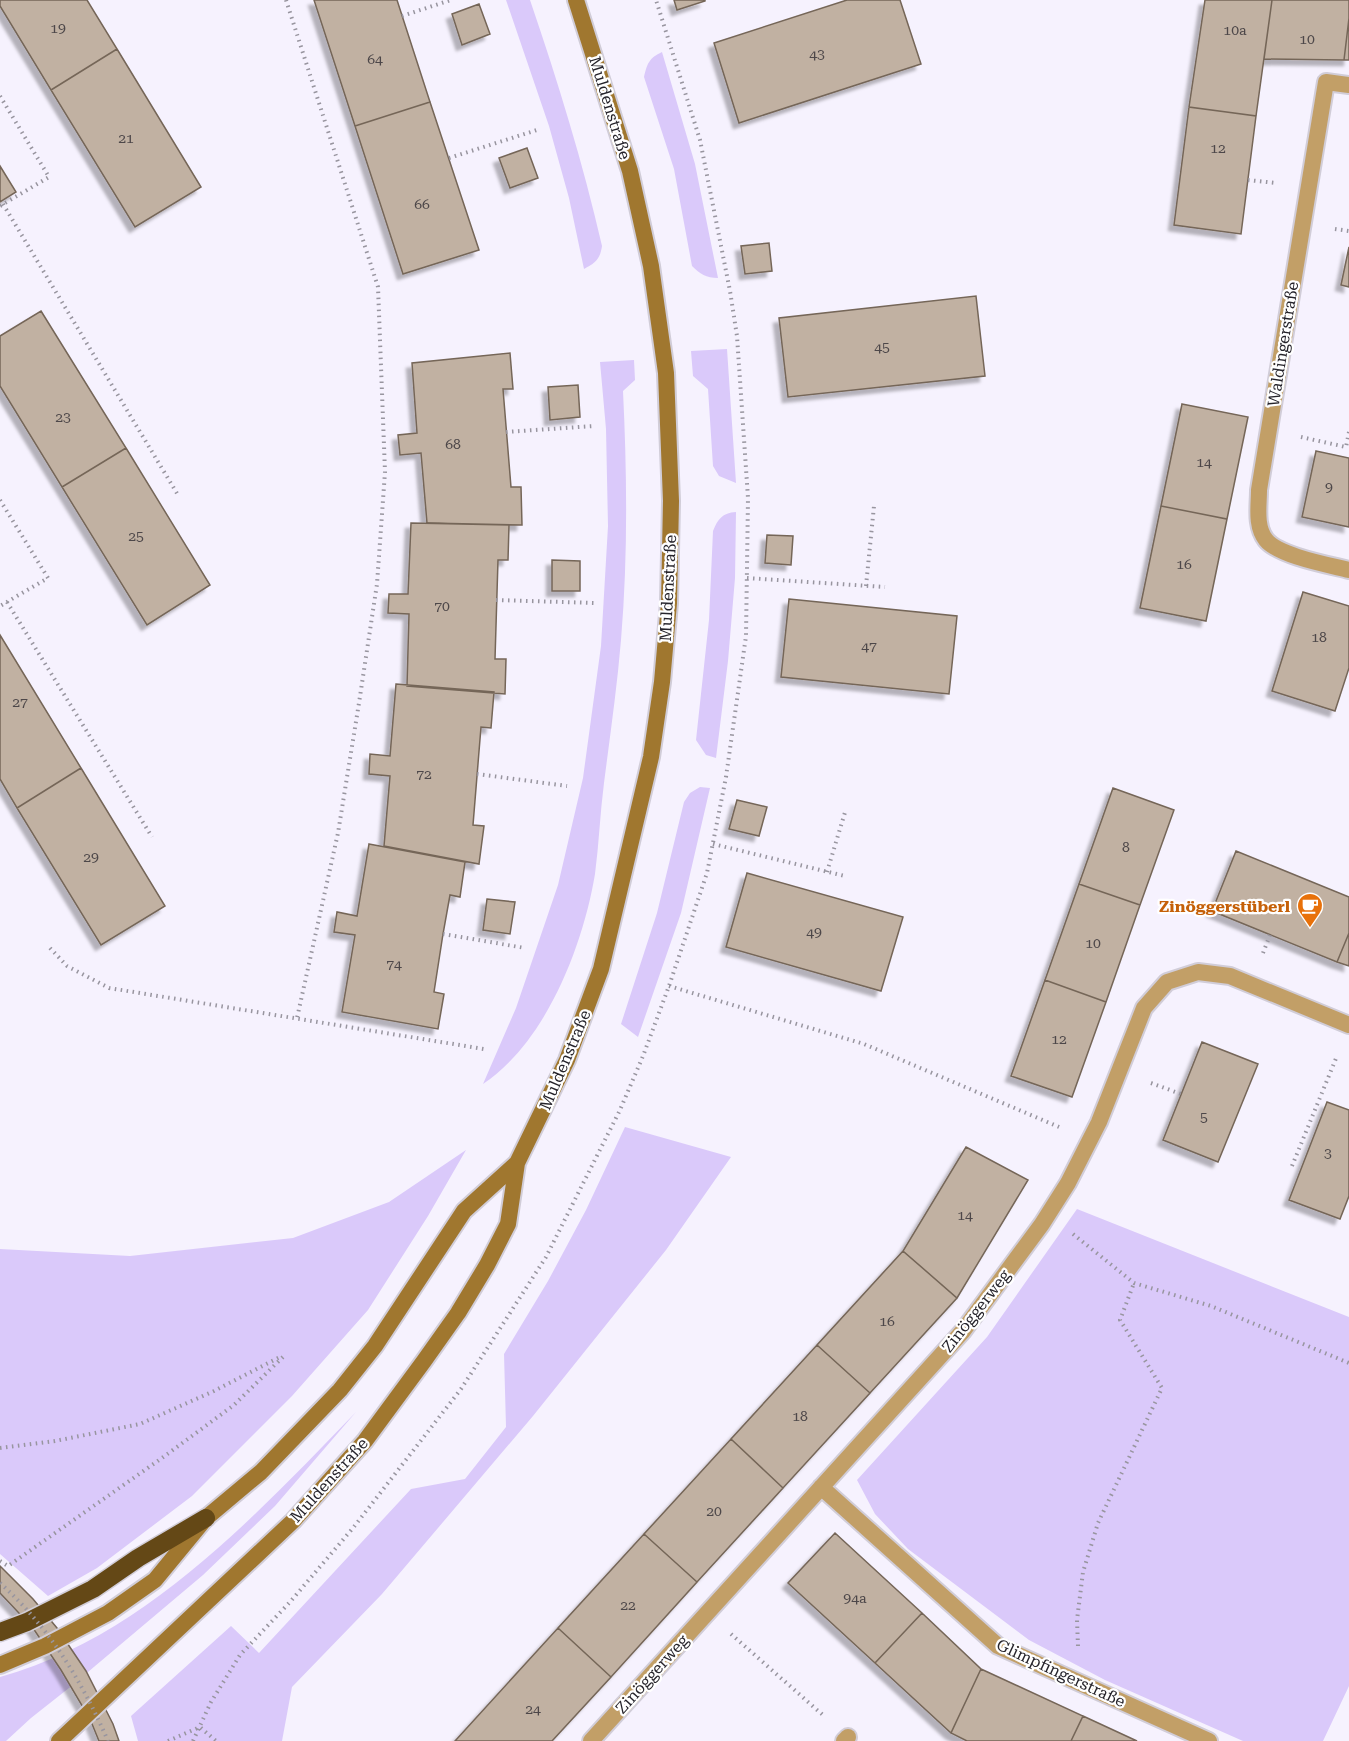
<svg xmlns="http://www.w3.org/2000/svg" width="1349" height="1741" font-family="'Roboto Serif',serif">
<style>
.green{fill:#dac9fa}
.building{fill:#c1b1a2;stroke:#756658;stroke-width:1.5;filter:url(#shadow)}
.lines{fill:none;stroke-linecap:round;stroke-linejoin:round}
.service-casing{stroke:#d1cdd8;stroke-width:20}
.minor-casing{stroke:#d1cdd8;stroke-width:20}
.secondary-casing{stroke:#d1cdd8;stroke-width:20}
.motorway-casing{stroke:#d1cdd8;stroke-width:21}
.path{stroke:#98959f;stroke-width:4;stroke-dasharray:1.5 4.5;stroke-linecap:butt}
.service{stroke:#c29f67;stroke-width:16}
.minor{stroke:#c29f67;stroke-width:16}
.secondary{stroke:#a0772f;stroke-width:16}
.motorway{stroke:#644816;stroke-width:18}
.path-bridge{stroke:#98959f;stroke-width:4;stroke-dasharray:1.5 4.5;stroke-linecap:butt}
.labels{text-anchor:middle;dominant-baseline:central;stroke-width:4.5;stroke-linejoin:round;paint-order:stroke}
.number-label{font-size:14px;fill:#4d4749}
.street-label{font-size:16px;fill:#26242b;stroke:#fff}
.food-label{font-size:16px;font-weight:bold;fill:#c56008;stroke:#fff;text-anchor:end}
</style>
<defs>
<filter id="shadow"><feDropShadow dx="-5.5" dy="5.5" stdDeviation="1.5" flood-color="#0004"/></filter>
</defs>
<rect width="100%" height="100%" fill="#f6f2fe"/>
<path class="green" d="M506,0H530C558,82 583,163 602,246C600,260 595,263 584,269L569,198L549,126Z
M662,52L695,164L718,278C706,278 700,274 692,266L674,169L644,77C647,64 649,58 662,52Z
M727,349L736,483L719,476L713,466L708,389L693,376L691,351Z
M634,360L635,380L623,391C627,473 628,557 621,640C617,688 610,736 604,783C600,813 599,844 595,874C583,946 546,1042 483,1084L516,1008L558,885L583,778L601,646L608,526L606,429L600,362Z
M736,512L735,578L728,661L716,758L706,755L696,740L709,620L713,531C718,519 722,513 736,512Z
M700,787L710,788L681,913L638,1037L621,1024L657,913L684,802L690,793Z
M625,1127L731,1157L666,1250L533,1416L382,1594L292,1687L282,1741H138L131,1716L231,1626L259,1653L411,1489L465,1479L506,1427L504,1354L548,1281L586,1210Z
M466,1150L428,1216L368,1310L292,1396L192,1496L97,1568L48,1596L0,1554V1249L130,1256L293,1238L389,1202Z
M1077,1209L1349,1317V1686L1323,1741H1243L1105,1680L1029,1640L908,1549L875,1514L857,1480L987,1337Z
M356,1412L275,1506L203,1575L69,1688L31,1718L6,1741H0V1677C144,1637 255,1516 356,1412Z"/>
<path class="building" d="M0,0H87L117,49L51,90L0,6Z
M314,0H397L430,102L355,126Z
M674,0H705V1L677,10Z
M847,0H900L921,64L739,123L714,43Z
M1205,0H1272L1256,116L1189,107Z
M1272,0H1349V18L1344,60L1264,59Z
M479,4L490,34L462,45L452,14Z
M1349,18V60H1344Z
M117,49L201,187L135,227L51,90Z
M430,102L479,250L403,274L355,126Z
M1189,107L1256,116L1241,234L1174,225Z
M527,148L538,178L510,188L499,158Z
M0,166L16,192L0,202Z
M769,243L772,271L745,274L741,246Z
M1349,247V287L1341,285Z
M976,296L985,376L788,397L779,318Z
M41,311L126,448L62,487L0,386V336Z
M510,353L513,389H503L511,487H521L522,525L427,523L421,453L400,455L398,435L417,433L412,363Z
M578,385L580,417L550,420L548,387Z
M1182,404L1248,417L1227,519L1161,506Z
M126,448L210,585L147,625L62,487Z
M1316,451L1349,458V527L1302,517Z
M1161,506L1227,519L1206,621L1140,608Z
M411,523L509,525L508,560H498L495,659H506L505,694L407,686L409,614L388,613L389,594H408Z
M767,535L793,536L791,565L765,563Z
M552,560L580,561V591H552Z
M1303,592L1349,606V668L1335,711L1272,691Z
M789,599L957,616L949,694L781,677Z
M0,635L81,768L17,808L0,779Z
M396,684L494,692L491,728L481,727L473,825L484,826L479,864L384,846L390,776L369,774L370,754L390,756Z
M81,768L165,906L101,945L17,808Z
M1113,788L1174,810L1140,905L1079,884Z
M737,800L767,807L759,836L729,829Z
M369,844L465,862L460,897L450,895L443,934L434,992L444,994L438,1029L342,1012L355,935L334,932L337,912L357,916Z
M1236,851L1349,897V933L1337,962L1212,911Z
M747,873L903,917L881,991L726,947Z
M1079,884L1140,905L1106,1002L1045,980Z
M487,899L515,902L510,934L483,930Z
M1349,933V966L1337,962Z
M1045,980L1106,1002L1072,1097L1011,1076Z
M1202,1042L1258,1064L1218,1162L1163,1140Z
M1327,1102L1349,1110V1196L1340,1219L1289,1200Z
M966,1147L1028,1180L957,1298L903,1251Z
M903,1251L957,1298L870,1393L817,1345Z
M817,1345L870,1393L783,1488L731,1439Z
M731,1439L783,1488L697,1582L644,1534Z
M835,1533L922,1613L875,1663L788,1583Z
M644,1534L697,1582L611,1677L558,1628Z
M0,1566L33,1599L57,1628L86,1671L113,1724L119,1741H99L90,1719L61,1670L33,1628L0,1593Z
M922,1613L981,1669L951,1733L875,1663Z
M558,1628L611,1677L552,1741H455Z
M981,1669L1083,1716L1071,1741H967L951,1733Z
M1083,1716L1137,1741H1071Z"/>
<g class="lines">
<defs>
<path id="service" d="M844,1741L848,1737"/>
<path id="minor" d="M1349,85L1326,82L1259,490C1259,506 1255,526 1266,540C1279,556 1329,565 1349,570
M821,1487L998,1646L1209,1741
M591,1741L963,1331L1042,1224L1068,1183L1099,1122L1144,1008L1167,982L1198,972L1230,976L1349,1025"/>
<path id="secondary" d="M0,1665L45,1646L108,1613L155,1580L206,1518L261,1472L340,1390L375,1346L464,1211L517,1163
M59,1741L293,1521L365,1441L424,1361L458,1313L487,1265L508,1224L517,1163L567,1060L601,969L651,757L662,682L669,603L671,501L666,373L651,266L630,171L576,0"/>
<path id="motorway" d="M0,1632L27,1622L93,1589L138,1558L206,1518"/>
</defs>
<use href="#service" class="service-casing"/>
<use href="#minor" class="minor-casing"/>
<use href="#secondary" class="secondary-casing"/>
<use href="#motorway" class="motorway-casing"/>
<path class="path" d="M286,0L378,287L385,472L377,584L359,703L338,833L297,1018
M402,16L451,0
M0,96L49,177L0,206
M449,158L537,130
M1248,180L1276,183
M3,204L178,495
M1335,229L1349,231
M506,432L594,426
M1301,437L1346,447L1349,432
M0,500L48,578L0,606
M747,578L885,587
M866,586L874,506
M496,600L595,603
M7,602L152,837
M477,774L567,786
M713,844L845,876
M827,872L846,809
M443,934L525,948
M50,948L67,966L109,988L484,1049
M1263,953L1270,935
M669,986L864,1044L1059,1127
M1151,1083L1181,1094
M1292,1166L1337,1056
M1073,1234L1134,1283L1211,1306L1349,1363
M0,1448L55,1441L140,1424L214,1391L282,1356
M0,1561L8,1566L162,1458L234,1405L286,1354
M731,1634L824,1716
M1078,1646L1077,1620L1083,1572L1098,1523L1162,1388L1120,1320L1134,1283
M168,1741L200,1727L216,1741
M193,1741L211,1702L240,1655L290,1602L353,1528L461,1389L546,1257L620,1110L643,1056L669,986L707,873L726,777L746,636L748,498L737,336L730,291L700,140L656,0"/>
<use href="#service" class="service"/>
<use href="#minor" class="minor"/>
<use href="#secondary" class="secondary"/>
<use href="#motorway" class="motorway"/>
<path class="path-bridge" d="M0,1583C49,1627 82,1681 108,1741"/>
</g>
<defs>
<symbol id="cafe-pin" viewBox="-11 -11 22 30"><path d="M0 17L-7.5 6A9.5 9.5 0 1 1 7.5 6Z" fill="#e8710a" stroke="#fff"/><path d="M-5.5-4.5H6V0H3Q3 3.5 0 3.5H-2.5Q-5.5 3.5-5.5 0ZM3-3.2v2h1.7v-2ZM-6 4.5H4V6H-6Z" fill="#fff"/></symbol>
</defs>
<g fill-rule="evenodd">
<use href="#cafe-pin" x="1295" y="891" width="30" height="40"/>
</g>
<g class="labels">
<g class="number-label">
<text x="58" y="28">19</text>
<text x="1235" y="30">10a</text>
<text x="1307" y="39">10</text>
<text x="817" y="54">43</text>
<text x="375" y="59">64</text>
<text x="126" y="138">21</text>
<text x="1218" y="148">12</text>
<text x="422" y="204">66</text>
<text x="882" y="347">45</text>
<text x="63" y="417">23</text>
<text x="453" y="444">68</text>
<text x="1204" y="462">14</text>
<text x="1329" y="487">9</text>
<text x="136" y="536">25</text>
<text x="1184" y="564">16</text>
<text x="442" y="606">70</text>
<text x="1319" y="637">18</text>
<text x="869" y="646">47</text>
<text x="20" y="702">27</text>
<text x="424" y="774">72</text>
<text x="1126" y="847">8</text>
<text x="91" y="857">29</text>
<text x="814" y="932">49</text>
<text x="1093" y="943">10</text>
<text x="394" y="964">74</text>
<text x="1059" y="1039">12</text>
<text x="1204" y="1117">5</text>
<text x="1328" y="1153">3</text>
<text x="965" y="1215">14</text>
<text x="887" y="1321">16</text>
<text x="800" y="1416">18</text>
<text x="714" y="1511">20</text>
<text x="855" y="1598">94a</text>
<text x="628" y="1605">22</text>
<text x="533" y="1709">24</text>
</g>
<g class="street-label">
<text transform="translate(610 108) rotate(73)">Muldenstraße</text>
<text transform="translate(1283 344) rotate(-81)">Waldingerstraße</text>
<text transform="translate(668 588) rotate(-87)">Muldenstraße</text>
<text transform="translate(565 1060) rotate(-67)">Muldenstraße</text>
<text transform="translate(976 1311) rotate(-52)">Zinöggerweg</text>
<text transform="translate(329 1480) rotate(-48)">Muldenstraße</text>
<text transform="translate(1061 1673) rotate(25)">Glimpfingerstraße</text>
<text transform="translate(652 1674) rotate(-48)">Zinöggerweg</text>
</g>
<g class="food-label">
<text x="1290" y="906">Zinöggerstüberl</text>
</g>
</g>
</svg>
